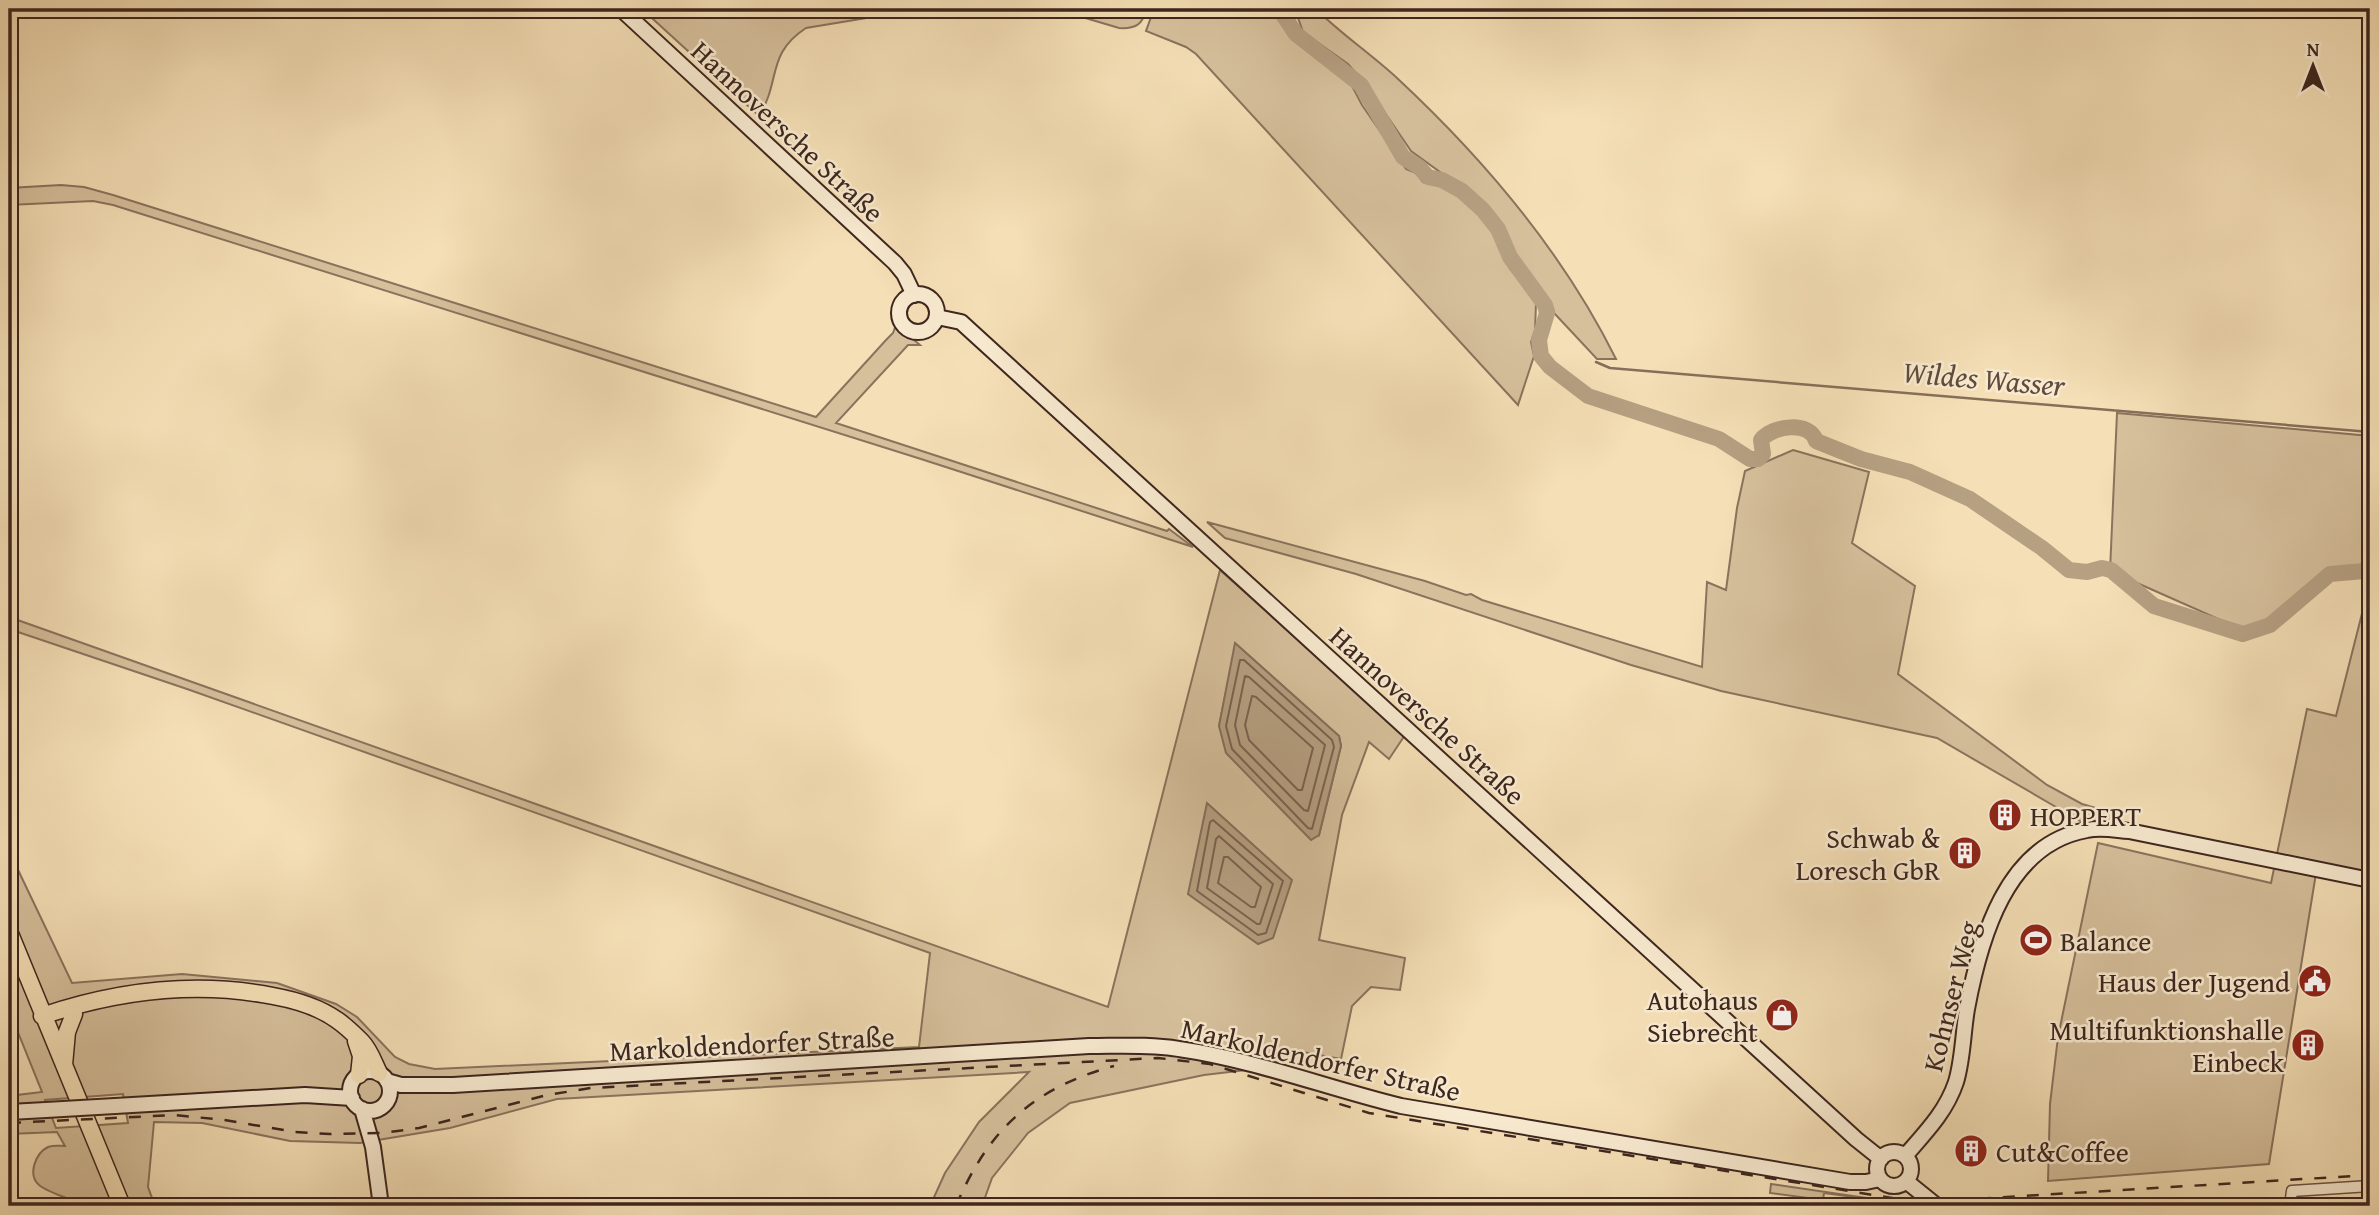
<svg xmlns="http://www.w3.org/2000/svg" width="2379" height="1215" font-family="'Gentium Book Plus',serif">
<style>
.green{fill:#d6c09c;stroke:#8a735d;stroke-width:2;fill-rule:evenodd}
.water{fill:#b6a082;stroke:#866f5a;stroke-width:2}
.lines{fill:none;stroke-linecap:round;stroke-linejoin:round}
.shore{stroke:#7a6350;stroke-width:2}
.stream{stroke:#866f5a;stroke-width:2.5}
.river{stroke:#b6a082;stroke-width:16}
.street-casing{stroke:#6b5444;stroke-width:13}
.secondary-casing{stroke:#3d261e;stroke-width:18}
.primary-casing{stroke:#3d261e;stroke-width:19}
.street{stroke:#f8ead0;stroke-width:10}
.secondary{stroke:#f8ead0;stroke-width:14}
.primary{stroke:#f5dfb6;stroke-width:16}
.rail{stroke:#3d261e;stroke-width:2.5;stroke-dasharray:12 12;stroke-linecap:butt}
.secondary-bridge-casing{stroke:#3d261e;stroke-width:18;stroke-linecap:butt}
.secondary-bridge{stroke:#f8ead0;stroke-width:14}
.labels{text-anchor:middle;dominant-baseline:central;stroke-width:5;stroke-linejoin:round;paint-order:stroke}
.street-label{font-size:28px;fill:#3d261e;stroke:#f8ead0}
.poi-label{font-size:28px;fill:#3d261e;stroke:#f8ead0;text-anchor:end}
.water-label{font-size:30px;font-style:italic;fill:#614b3c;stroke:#f8ead0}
</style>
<rect width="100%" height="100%" fill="#f5dfb6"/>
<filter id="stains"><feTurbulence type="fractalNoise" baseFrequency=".00286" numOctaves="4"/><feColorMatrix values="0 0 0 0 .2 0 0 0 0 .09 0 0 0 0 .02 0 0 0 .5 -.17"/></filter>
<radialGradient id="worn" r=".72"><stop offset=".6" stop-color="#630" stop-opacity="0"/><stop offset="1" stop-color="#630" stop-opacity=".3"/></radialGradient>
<path class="green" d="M642,9H921L806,28C766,54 781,81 759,116Z
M1055,9H1146C1143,25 1135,29 1119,28Z
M1154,9H1273L1290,37L1351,84L1362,105L1406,169L1416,173L1423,182L1445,187L1464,198L1488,222L1510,269L1529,290L1536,303L1535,330L1531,342L1534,356L1518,405L1196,54L1186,47L1146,31Z
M1295,9H1316C1341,34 1371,54 1397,78C1484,159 1563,252 1616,359H1597L1554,313L1553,308L1527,274L1495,219L1480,201L1411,151L1364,82L1348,64L1303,32Z
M61,185L84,187L113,195L816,417L886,340L893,333L896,325L920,345H908L836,423L1167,531L1169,529L1193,547L921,459L113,205L93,201L9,205V188Z
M2117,413L2370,436V570L2364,567L2329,571L2268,622L2243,630L2110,571Z
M1793,450L1869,472L1852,543L1915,586L1898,674L2047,785L2082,804L2110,812L2118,822H2082L1937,738L1721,691L1631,665L1356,574L1225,538L1207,522L1425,581L1466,595L1471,594L1482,600L1702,667L1707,582L1726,590L1737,508L1745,471Z
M1220,570L1405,735L1389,759L1369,742L1342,815L1319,940L1405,958L1400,990L1371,987L1352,1006L1341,1059L1286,1049L1281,1066L1204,1075L1070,1103L1028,1133L992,1178L982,1206H930L945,1173L979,1122L1029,1072L557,1099L450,1128L360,1143L290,1141L202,1123L154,1122L148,1187L155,1206H82L80,1203C68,1198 49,1193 39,1185C27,1174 36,1153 48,1147C54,1145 59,1146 65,1146L57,1132L9,1134V1096L42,1092L9,1010V851L72,983L182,974L277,983L336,1004L357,1017L395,1057L409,1064L435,1069L919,1047L930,953L187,689L9,629V617L1108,1007ZM1236,644L1339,736L1341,746L1319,835L1219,726ZM123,1094L128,1123L56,1128L45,1100Z
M2370,582V875L2317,867L2269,1164L2048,1181L2050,1104L2058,1037L2098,843L2271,883L2307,709L2336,716Z
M1771,1184L1914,1205L1916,1202L1922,1206L1824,1193L1823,1200L1770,1193Z"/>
<path class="water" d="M1235,643L1339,736L1341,746L1319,835L1311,840L1226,753L1219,726Z
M1207,803L1292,880L1273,938L1258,944L1188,894Z"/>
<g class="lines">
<path class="shore" d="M1240,660H1244L1332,740L1334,747L1312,829L1308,828L1232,749L1226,726Z
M1245,676L1249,677L1325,745L1308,811L1304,810L1240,745L1235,725Z
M1252,696L1256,697L1313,748L1302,790H1298L1249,740L1245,725Z
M1213,820L1283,881L1266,933L1258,935L1197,891L1210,822Z
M1219,836L1273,884L1260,924H1257L1207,888L1216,839Z
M1224,857H1228L1261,887L1255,907H1251L1218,883Z"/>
<path class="stream" d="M1596,362L1610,368L2370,432"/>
<path class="river" d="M1279,9L1296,34L1361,85L1403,157L1419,167L1428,177L1442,180L1462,191L1483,210L1498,229L1510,257L1545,305L1547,313L1539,340L1541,356L1550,367L1588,396L1719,439L1750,459H1758L1763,454L1761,440C1773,425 1810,421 1816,441L1861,459L1910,472L1970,499L2042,548L2069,570L2087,572L2102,568L2111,570L2154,606L2243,634L2270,625L2330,574L2364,571L2370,573"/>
<defs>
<path id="street" d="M2290,1206L2292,1191L2370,1186"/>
<path id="secondary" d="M621,9L895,263L904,274L914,295
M899 313a19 19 0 1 1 38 0a19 19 0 1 1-38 0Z
M937,317L961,322L1856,1139L1881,1159
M350 1091a20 20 0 1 1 40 0a20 20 0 1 1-40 0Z
M387,1081L401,1085H453L1089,1046C1119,1046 1150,1044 1179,1049C1255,1060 1327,1088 1401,1106L1850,1182H1866L1880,1179
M115,1106L305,1095L352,1098
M362,1109L373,1147L381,1206
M9,1112L46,1110
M1877 1169a17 17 0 1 1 34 0a17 17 0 1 1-34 0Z
M1905,1156C1925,1133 1946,1112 1956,1082C1963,1059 1963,1032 1967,1009C1980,939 2006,844 2087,830C2101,827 2115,830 2129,831L2370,880
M1906,1181L1937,1206"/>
<path id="primary" d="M9,931L122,1206
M42,1016C116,991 196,981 273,996C295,1000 319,1007 337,1020C346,1026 354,1034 361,1041C370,1050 374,1063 379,1073
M356,1041L361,1056L359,1075
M64,1065L67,1032L74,1014"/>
</defs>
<use href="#street" class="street-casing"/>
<use href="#secondary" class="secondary-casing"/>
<use href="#primary" class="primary-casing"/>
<use href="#street" class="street"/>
<use href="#secondary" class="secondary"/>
<use href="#primary" class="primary"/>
<path class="rail" d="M9,1123L175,1115L224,1120L295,1132L330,1134L383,1133L419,1128L547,1095L591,1088L1158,1058L1210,1064L1369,1113L1898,1199L1957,1200L2370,1175
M956,1206C988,1130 1033,1088 1114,1066"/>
<defs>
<path id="secondary-bridge" d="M46,1110L115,1106"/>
</defs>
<use href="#secondary-bridge" class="secondary-bridge-casing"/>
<use href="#secondary-bridge" class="secondary-bridge"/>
</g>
<defs>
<symbol id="building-disc" viewBox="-11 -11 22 22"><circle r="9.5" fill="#8f2418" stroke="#f8ead0"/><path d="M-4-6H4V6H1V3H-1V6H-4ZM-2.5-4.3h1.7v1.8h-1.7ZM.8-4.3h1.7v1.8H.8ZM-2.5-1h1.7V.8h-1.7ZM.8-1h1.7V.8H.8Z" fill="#fff"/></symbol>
<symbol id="stadium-disc" viewBox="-11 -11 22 22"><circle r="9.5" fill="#8f2418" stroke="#f8ead0"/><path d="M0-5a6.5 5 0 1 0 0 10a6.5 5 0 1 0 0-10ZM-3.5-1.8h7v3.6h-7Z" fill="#fff"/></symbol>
<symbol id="civic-disc" viewBox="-11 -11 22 22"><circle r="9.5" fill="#8f2418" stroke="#f8ead0"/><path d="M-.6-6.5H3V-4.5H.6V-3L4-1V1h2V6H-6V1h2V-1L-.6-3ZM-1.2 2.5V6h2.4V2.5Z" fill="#fff"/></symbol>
<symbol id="shop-disc" viewBox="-11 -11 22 22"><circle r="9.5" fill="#8f2418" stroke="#f8ead0"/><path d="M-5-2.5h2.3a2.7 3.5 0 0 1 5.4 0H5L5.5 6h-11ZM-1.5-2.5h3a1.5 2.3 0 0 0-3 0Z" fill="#fff"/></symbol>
</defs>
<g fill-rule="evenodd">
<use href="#building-disc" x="1986" y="796" width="38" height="38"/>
<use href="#building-disc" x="1946" y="834" width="38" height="38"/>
<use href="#stadium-disc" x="2017" y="921" width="38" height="38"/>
<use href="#civic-disc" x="2296" y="962" width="38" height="38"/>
<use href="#shop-disc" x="1763" y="996" width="38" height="38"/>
<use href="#building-disc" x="2289" y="1026" width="38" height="38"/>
<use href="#building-disc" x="1952" y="1132" width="38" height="38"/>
</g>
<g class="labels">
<g class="street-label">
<text transform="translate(788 131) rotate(43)">Hannoversche Straße</text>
<text transform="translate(1428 715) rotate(42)">Hannoversche Straße</text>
<text transform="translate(1950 996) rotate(-76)">Kohnser Weg</text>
<text transform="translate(752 1043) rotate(-3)">Markoldendorfer Straße</text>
<text transform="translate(1321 1059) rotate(13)">Markoldendorfer Straße</text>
</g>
<g class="poi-label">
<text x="2030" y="815" text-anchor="start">HOPPERT</text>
<text x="1940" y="837">Schwab &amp;<tspan x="1940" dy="32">Loresch GbR</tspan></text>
<text x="2060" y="940" text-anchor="start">Balance</text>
<text x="2290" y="981">Haus der Jugend</text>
<text x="1758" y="999">Autohaus<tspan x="1758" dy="32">Siebrecht</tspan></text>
<text x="2284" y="1029">Multifunktionshalle<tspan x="2284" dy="32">Einbeck</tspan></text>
<text x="1996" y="1151" text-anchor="start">Cut&amp;Coffee</text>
</g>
<g class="water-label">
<text transform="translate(1984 378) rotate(5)">Wildes Wasser</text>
</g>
</g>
<rect width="2379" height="1215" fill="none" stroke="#f5dfb6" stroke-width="35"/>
<rect x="10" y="10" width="2358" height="1194" fill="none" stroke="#3d261e" stroke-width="3.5"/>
<rect x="18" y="18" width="2344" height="1180" fill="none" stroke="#3d261e" stroke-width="2"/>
<g transform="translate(2313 66)" stroke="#f8ead0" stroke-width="5" paint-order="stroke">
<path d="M0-5L12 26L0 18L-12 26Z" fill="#3d261e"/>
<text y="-10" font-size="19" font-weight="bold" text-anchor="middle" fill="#3d261e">N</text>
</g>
<rect width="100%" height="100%" filter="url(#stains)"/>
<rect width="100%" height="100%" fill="url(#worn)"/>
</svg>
